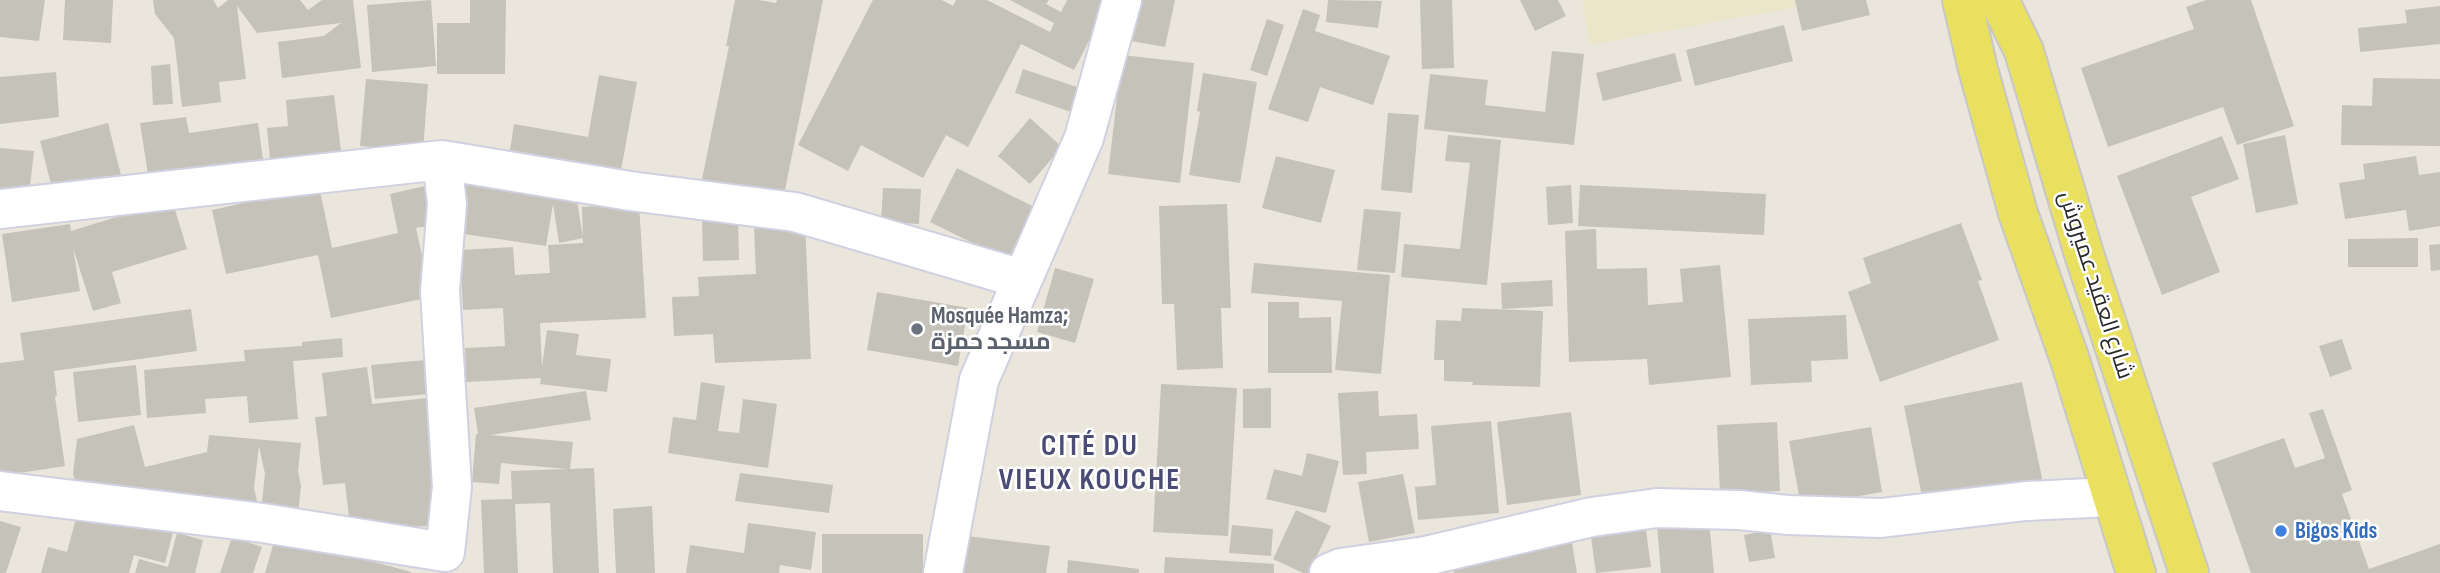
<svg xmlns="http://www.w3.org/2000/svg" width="2440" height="573" font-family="'Sofia Sans Condensed',Cairo,sans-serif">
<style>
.education{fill:#ebe6ca}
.building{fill:#c5c2ba}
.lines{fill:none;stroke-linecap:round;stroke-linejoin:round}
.minor-casing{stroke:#d0d0e1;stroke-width:42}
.major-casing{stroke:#c7c7c7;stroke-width:42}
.minor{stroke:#fff;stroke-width:38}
.major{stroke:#e9e060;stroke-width:38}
.worship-dot{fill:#6b7280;stroke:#fff;stroke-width:2.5}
.shop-dot{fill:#3f7fe0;stroke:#fff;stroke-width:2.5}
.labels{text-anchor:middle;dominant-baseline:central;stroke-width:5;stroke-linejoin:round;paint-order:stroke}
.street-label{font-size:23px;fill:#282828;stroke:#fff}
.worship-label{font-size:23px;font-weight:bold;fill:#5b616d;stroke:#fff;text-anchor:start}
.shop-label{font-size:23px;font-weight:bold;fill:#366cbe;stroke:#fff;text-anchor:start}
.district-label{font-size:30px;font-weight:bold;letter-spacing:2px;fill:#4b4c76;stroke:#fff}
</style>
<rect width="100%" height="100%" fill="#eae6db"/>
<path class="education" d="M1582,0H1835L1590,45Z"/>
<path class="building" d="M0,0H45L39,41L0,37Z
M65,0H113L111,43L63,40Z
M153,0H213L218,8L228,0H300L308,10L322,0H353L361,68L282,78L278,42L324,36L341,23L257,33L237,6L246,79L219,82L221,102L182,107L174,38L155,14Z
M431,0L436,66L372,72L367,5Z
M470,0H506L505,74H437V23H470Z
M735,0H759L776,3L777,0H823L783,200L701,184L729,46H726Z
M873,0H942L953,6L956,0H987L1050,32L1054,23L1010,0H1049L1046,4L1061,12L1067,0H1110L1074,70L1021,44L968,147L946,135L923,178L861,145L848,171L798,145Z
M1133,0H1175L1165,47L1125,40Z
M1328,0L1382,1L1378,28L1326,22Z
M1420,0H1452L1454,68L1422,69Z
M1520,0H1558L1566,16L1535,31Z
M1795,0H1866L1870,15L1802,31Z
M2206,0H2251L2294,126L2237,145L2223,107L2108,147L2081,68L2194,29L2186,7Z
M2440,6V44L2360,52L2358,28L2407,23L2405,10Z
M1303,9L1320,15L1315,31L1390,56L1373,105L1320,87L1308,122L1268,109Z
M1267,19L1284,25L1267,76L1250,70Z
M1784,25L1793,61L1695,86L1686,50Z
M1552,51L1584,54L1574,145L1424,129L1430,74L1488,80L1485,105L1545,112Z
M1675,53L1682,81L1603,101L1596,73Z
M1122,55L1194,63L1180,183L1108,174Z
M170,64L173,104L153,105L151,66Z
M1023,69L1086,90L1077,114L1015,93Z
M56,72L59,117L0,124V77Z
M1203,73L1257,82L1240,183L1189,175L1200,112L1197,111Z
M599,75L637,82L620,176L509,157L514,124L588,137Z
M2373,78L2440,79V146L2341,145L2342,105L2372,106Z
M366,79L428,84L423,151L360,146Z
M334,95L341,151L270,159L267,128L288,126L286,100Z
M1388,113L1419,115L1412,193L1381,190Z
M186,117L189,133L258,123L263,159L148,175L140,123Z
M1030,118L1062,147L1030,184L998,156Z
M108,123L121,175L53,192L40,141Z
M1448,135L1501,140L1487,285L1401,277L1404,244L1460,249L1470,163L1445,161Z
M2285,135L2298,204L2256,213L2243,144Z
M2222,136L2239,179L2191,197L2220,272L2162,295L2117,176Z
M0,148L34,151L29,195L0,192Z
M1276,156L1335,170L1321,223L1262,208Z
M2416,156L2419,175L2440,172V226L2409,231L2406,210L2345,219L2339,183L2365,179L2363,164Z
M957,168L1036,208L1009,261L930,222Z
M466,170L556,183L553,199L576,195L583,238L559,243L553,204L546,246L457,233Z
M1571,185L1573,223L1548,225L1546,187Z
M1580,185L1766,194L1764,235L1578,226Z
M319,186L332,248L398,233L390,194L425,186L434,225L416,228L431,297L331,318L318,255L226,274L212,210Z
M883,188L921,189L919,224L881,222Z
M172,200L187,249L112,272L121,303L93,311L73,248L80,291L12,302L2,234L70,224L71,231Z
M639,203L646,318L540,323L542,367L547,330L579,334L576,355L611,359L607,392L540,384L541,378L466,382L465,348L505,346L503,308L463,310L460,250L513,247L515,275L550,273L548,245L583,243L582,207Z
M1227,204L1231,308H1221L1223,368L1177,370L1174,304H1162L1159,206Z
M1364,209L1401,212L1395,273L1357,270Z
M738,218L739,260L703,261L702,219Z
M805,223L811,359L715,363L713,334L674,336L672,297L699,296L698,277L756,274L754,226Z
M1961,223L1982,280L1978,281L1999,340L1880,382L1848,292L1871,283L1863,258Z
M1596,229L1597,269L1647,268L1648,305L1683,302L1680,269L1720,265L1731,377L1649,385L1647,359L1569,362L1565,231Z
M2418,238V267H2348V239Z
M2440,244V270L2431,271L2429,245Z
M1254,263L1390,275L1381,374L1335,370L1342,301L1251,293Z
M1055,268L1094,279L1075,343L1037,332Z
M1552,280L1553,306L1502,309L1501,283Z
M877,292L968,308L958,366L867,350Z
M1268,302H1299V318L1331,317L1332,373H1268Z
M1462,308L1543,311L1540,387L1472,385L1473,382L1444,381V360H1434L1436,320L1461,321Z
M191,309L197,351L54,371L57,396L55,397L65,466L0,476V363L24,360L20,333Z
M1846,315L1848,359L1811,361L1812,382L1751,385L1748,319Z
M342,338L343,357L293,361L298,419L249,423L247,396L205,399L206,413L147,418L144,370L245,361L244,350L302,346V342Z
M2342,339L2352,369L2330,377L2319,346Z
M426,360L429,394L375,399L371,365Z
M136,365L141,415L78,422L73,372Z
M367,367L372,404L427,398L442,524L351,534L345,483L323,485L315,417L327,416L322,373Z
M701,382L725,386L718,431L739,433L743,399L777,404L768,468L668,453L673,417L696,420Z
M2022,382L2043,483L1924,507L1904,406Z
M1161,384L1237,388L1228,536L1153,532Z
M1271,388V428H1243V389Z
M586,391L591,420L490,435L573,442L570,469L594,468L599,573H553L550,503L515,504L518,573H484L481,500L512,499L511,471L567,469L501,463L499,484L472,482L476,434H478L474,408Z
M1378,391L1379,416L1417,414L1419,449L1366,452L1367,474L1343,475L1338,393Z
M2323,409L2352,490L2342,494L2369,569L2440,544V573H2251L2212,463L2284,438L2295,468L2325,458L2309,413Z
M1571,412L1581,495L1507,505L1497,422Z
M1491,421L1499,513L1418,520L1415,487L1436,485L1431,426Z
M1777,422L1780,491L1720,494L1717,425Z
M134,425L145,467L207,452L209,435L301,443L298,471L301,486L298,515L261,511L265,474L259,446L254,488L258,505L77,490L73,474L77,439Z
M1871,427L1882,492L1801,506L1789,441Z
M1307,453L1339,461L1326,513L1266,499L1274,469L1302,476Z
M740,473L833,485L829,513L735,501Z
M1403,474L1415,533L1369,542L1358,482Z
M652,506L655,573H616L613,509Z
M79,507L173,532L165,563L134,555L129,573H41L48,547L67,552Z
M1296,510L1331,526L1309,573H1303L1273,559Z
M1709,520L1714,573H1661L1657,525Z
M0,521L21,527L6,573H0Z
M748,523L816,532L811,570L780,565L779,573H686L690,545L744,553Z
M1645,523L1651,567L1596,573L1590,530Z
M1232,525L1273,529L1271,556L1229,553Z
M1770,530L1775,558L1749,562L1744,535Z
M177,533L203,540L195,573H135L139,559L168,567Z
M822,534H923V573H822Z
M276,535L411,572V573H265Z
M959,535L1050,546L1046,573H954Z
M232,537L262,547L253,573H220Z
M1572,543L1577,573H1454L1452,560Z
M1165,557L1274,564V573H1164Z
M1068,560L1139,569V573H1067Z"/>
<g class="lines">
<defs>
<path id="minor" d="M0,209L442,160
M0,491L263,523L445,552L452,487L440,291L447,204L442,160L630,191L795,212L1022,279
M943,573L979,380L1084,138L1122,0
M1329,573L1341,568L1426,556L1592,517L1657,508L1739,510L1788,515L1881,518L2026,501L2112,497"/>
<path id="major" d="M1962,0L1978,69L2018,213L2070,360L2136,573
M1999,0L2024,51L2084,254L2189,573"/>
</defs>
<use href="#minor" class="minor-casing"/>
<use href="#major" class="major-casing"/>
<use href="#minor" class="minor"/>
<use href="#major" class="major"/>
</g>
<circle class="worship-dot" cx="917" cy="329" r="7"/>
<circle class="shop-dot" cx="2281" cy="531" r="7"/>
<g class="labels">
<g class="street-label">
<text transform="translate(2096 285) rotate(72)">شارع العقيد عميروش</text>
</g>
<g class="worship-label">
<text x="931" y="316">Mosquée Hamza;<tspan x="931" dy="26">مسجد حمزة</tspan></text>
</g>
<g class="shop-label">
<text x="2295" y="531">Bigos Kids</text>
</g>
<g class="district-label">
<text x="1090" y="446">CITÉ DU<tspan x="1090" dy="34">VIEUX KOUCHE</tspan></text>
</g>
</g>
</svg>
